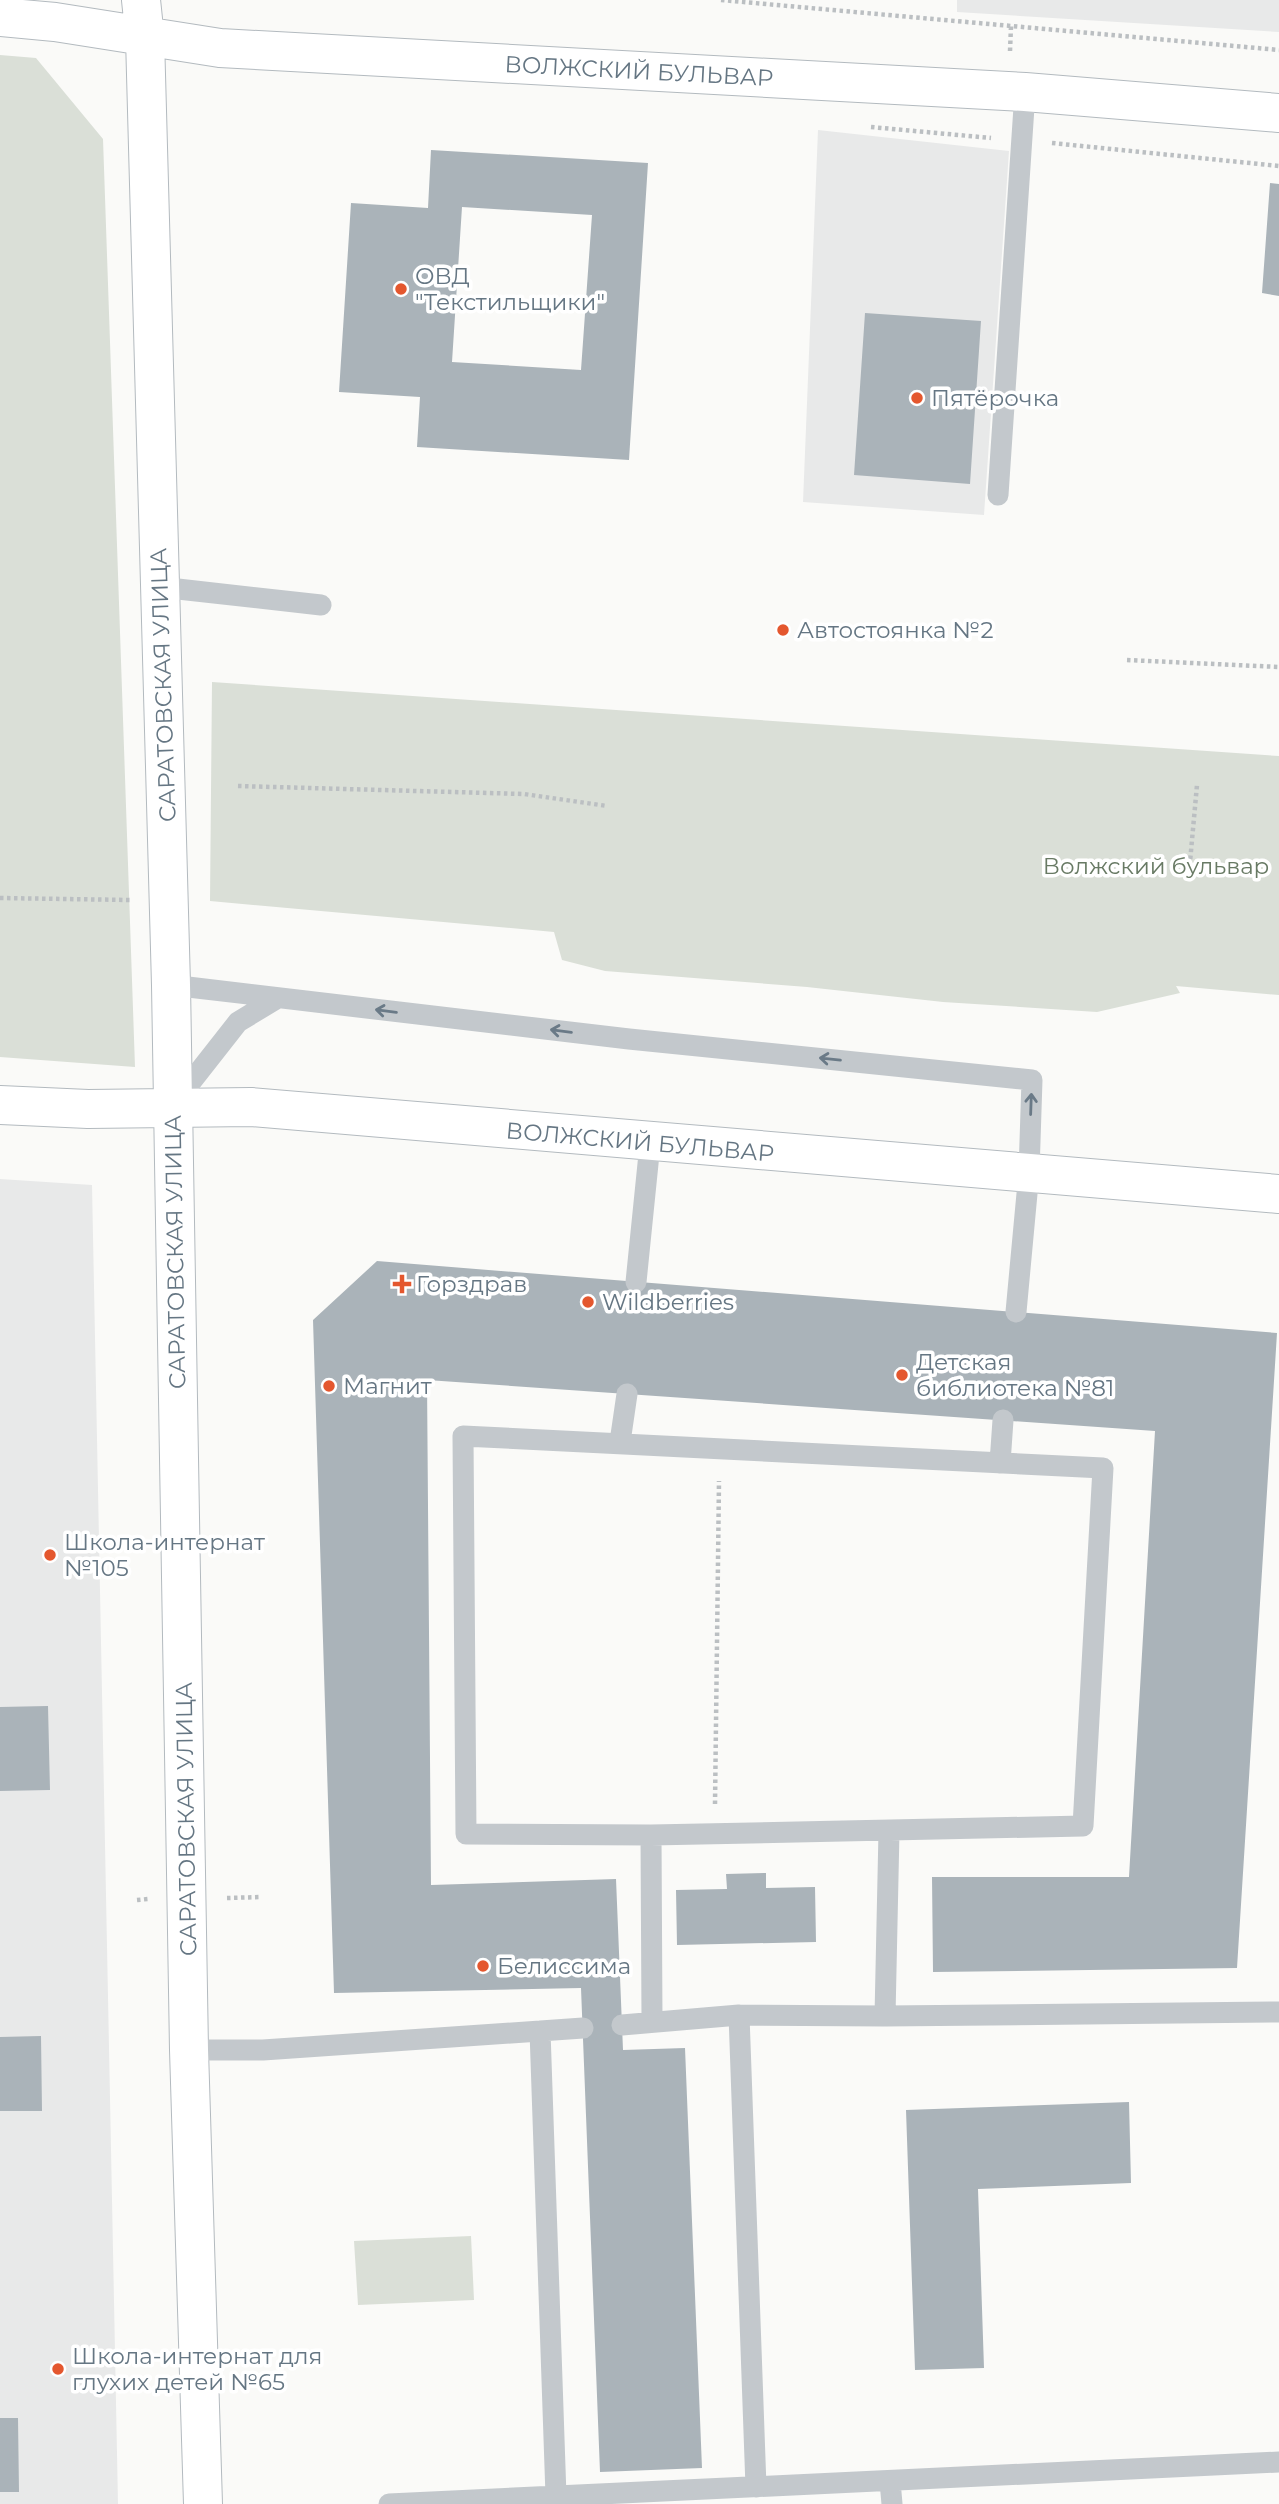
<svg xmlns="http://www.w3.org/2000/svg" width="1279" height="2504" font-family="Montserrat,sans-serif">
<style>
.built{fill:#e8e9e9}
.green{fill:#dadfd7}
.building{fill:#aab3b9;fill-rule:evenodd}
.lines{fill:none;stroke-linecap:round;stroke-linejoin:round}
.secondary-casing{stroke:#b3babf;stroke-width:40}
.path{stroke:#bbbfc2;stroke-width:4.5;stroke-dasharray:3.5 3.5;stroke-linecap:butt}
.lane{stroke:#c3c8cc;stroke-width:21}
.secondary{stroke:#fff;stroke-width:38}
.oneway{stroke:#6a7a87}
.poi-dot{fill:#e4572e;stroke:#fff;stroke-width:2.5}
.labels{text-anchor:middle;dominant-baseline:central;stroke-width:7;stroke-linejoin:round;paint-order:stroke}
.street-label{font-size:23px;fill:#657683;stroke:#fff}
.poi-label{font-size:23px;fill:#657683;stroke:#fff;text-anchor:start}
.park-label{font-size:23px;fill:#687a64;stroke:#fff}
</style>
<rect width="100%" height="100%" fill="#fafaf8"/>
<path class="built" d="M957,0H1279V32L957,12Z
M818,130L1009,151L984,515L803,502Z
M0,1179L92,1185L118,2504H0Z"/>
<path class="green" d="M0,55L36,58L103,139L135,1067L0,1057Z
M212,682L1279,756V995L1176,986L1180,993L1097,1012L943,1002L807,987L605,971L562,960L554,932L210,901Z
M471,2236L474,2300L358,2305L354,2241Z"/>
<path class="building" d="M431,150L648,163L629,460L417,447L420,397L339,392L351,203L428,208ZM462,207L592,215L581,370L452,362Z
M1270,183L1279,184V296L1262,293Z
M865,313L981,321L970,484L854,475Z
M377,1261L1277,1333L1237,1968L933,1972L932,1877H1129L1155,1431L427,1380L431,1885L616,1879L623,2050L685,2048L702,2468L600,2472L581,1988L334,1993L313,1320Z
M48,1706L50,1790L0,1791V1707Z
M766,1873V1888L815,1887L816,1942L677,1945L676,1890L727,1889L726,1874Z
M41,2036L42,2111H0V2037Z
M1129,2102L1131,2183L978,2189L984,2368L915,2370L906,2110Z
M0,2418H18L19,2492H0Z"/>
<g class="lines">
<defs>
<path id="secondary" d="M141,0L145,38L171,985L189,2050L203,2504
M0,17L55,22L220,48L1025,92L1279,113
M0,1105L88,1109L251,1107L1279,1194"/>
</defs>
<use href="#secondary" class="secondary-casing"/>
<path class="path" d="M721,0L1279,50
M1010,51L1011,26
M871,127L991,138
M1052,143L1279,166
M1127,660L1279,667
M238,786L524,794L607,806
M1189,873L1197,785
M0,898L130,900
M715,1804L719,1481
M227,1898L261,1897
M137,1900L148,1899"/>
<path class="lane" d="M998,495L1025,92
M160,587L321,605
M171,985L629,1039L1032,1080L1029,1172L1016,1312
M176,1101L238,1022L276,999
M636,1282L650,1144
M620,1442L627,1394
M1000,1463L1003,1420
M889,1831L885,2016L1279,2012
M651,1835L1083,1826L1103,1468L463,1436L466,1834L651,1835L652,2020
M739,2015L885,2016
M622,2025L739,2015L756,2487
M540,2031L556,2496
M189,2050H263L583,2028
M890,2481L892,2504
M389,2504L1279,2462"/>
<use href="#secondary" class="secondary"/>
</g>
<defs><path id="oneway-shaft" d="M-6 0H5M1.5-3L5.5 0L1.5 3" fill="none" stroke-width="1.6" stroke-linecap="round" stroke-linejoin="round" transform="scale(1.75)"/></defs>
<g class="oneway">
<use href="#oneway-shaft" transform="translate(386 1011) rotate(-173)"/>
<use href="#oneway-shaft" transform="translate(561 1031) rotate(-173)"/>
<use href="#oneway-shaft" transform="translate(830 1059) rotate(-174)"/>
<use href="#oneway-shaft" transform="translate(1031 1104) rotate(-88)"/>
</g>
<g class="poi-dot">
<circle cx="401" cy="289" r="7"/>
<circle cx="917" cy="398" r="7"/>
<circle cx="783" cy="630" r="7"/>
<path d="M398.5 1273.5h7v7h7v7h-7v7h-7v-7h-7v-7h7z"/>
<circle cx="588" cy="1302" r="7"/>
<circle cx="902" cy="1375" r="7"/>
<circle cx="329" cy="1386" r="7"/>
<circle cx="50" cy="1555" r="7"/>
<circle cx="483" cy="1966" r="7"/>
<circle cx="58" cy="2369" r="7"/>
</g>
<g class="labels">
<g class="street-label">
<text transform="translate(639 71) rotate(3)">ВОЛЖСКИЙ БУЛЬВАР</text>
<text transform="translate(163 685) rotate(-92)">САРАТОВСКАЯ УЛИЦА</text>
<text transform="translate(640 1142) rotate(5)">ВОЛЖСКИЙ БУЛЬВАР</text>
<text transform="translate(175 1252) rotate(-91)">САРАТОВСКАЯ УЛИЦА</text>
<text transform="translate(186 1819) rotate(-91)">САРАТОВСКАЯ УЛИЦА</text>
</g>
<g class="poi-label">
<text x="415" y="276">ОВД<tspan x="415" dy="26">"Текстильщики"</tspan></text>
<text x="931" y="398">Пятёрочка</text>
<text x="797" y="630">Автостоянка №2</text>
<text x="416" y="1284">Горздрав</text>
<text x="602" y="1302">Wildberries</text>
<text x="916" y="1362">Детская<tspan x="916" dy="26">библиотека №81</tspan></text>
<text x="343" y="1386">Магнит</text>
<text x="64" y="1542">Школа-интернат<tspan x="64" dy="26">№105</tspan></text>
<text x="497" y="1966">Белиссима</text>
<text x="72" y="2356">Школа-интернат для<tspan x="72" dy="26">глухих детей №65</tspan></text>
</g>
<g class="park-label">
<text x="1156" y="866">Волжский бульвар</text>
</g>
</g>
</svg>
